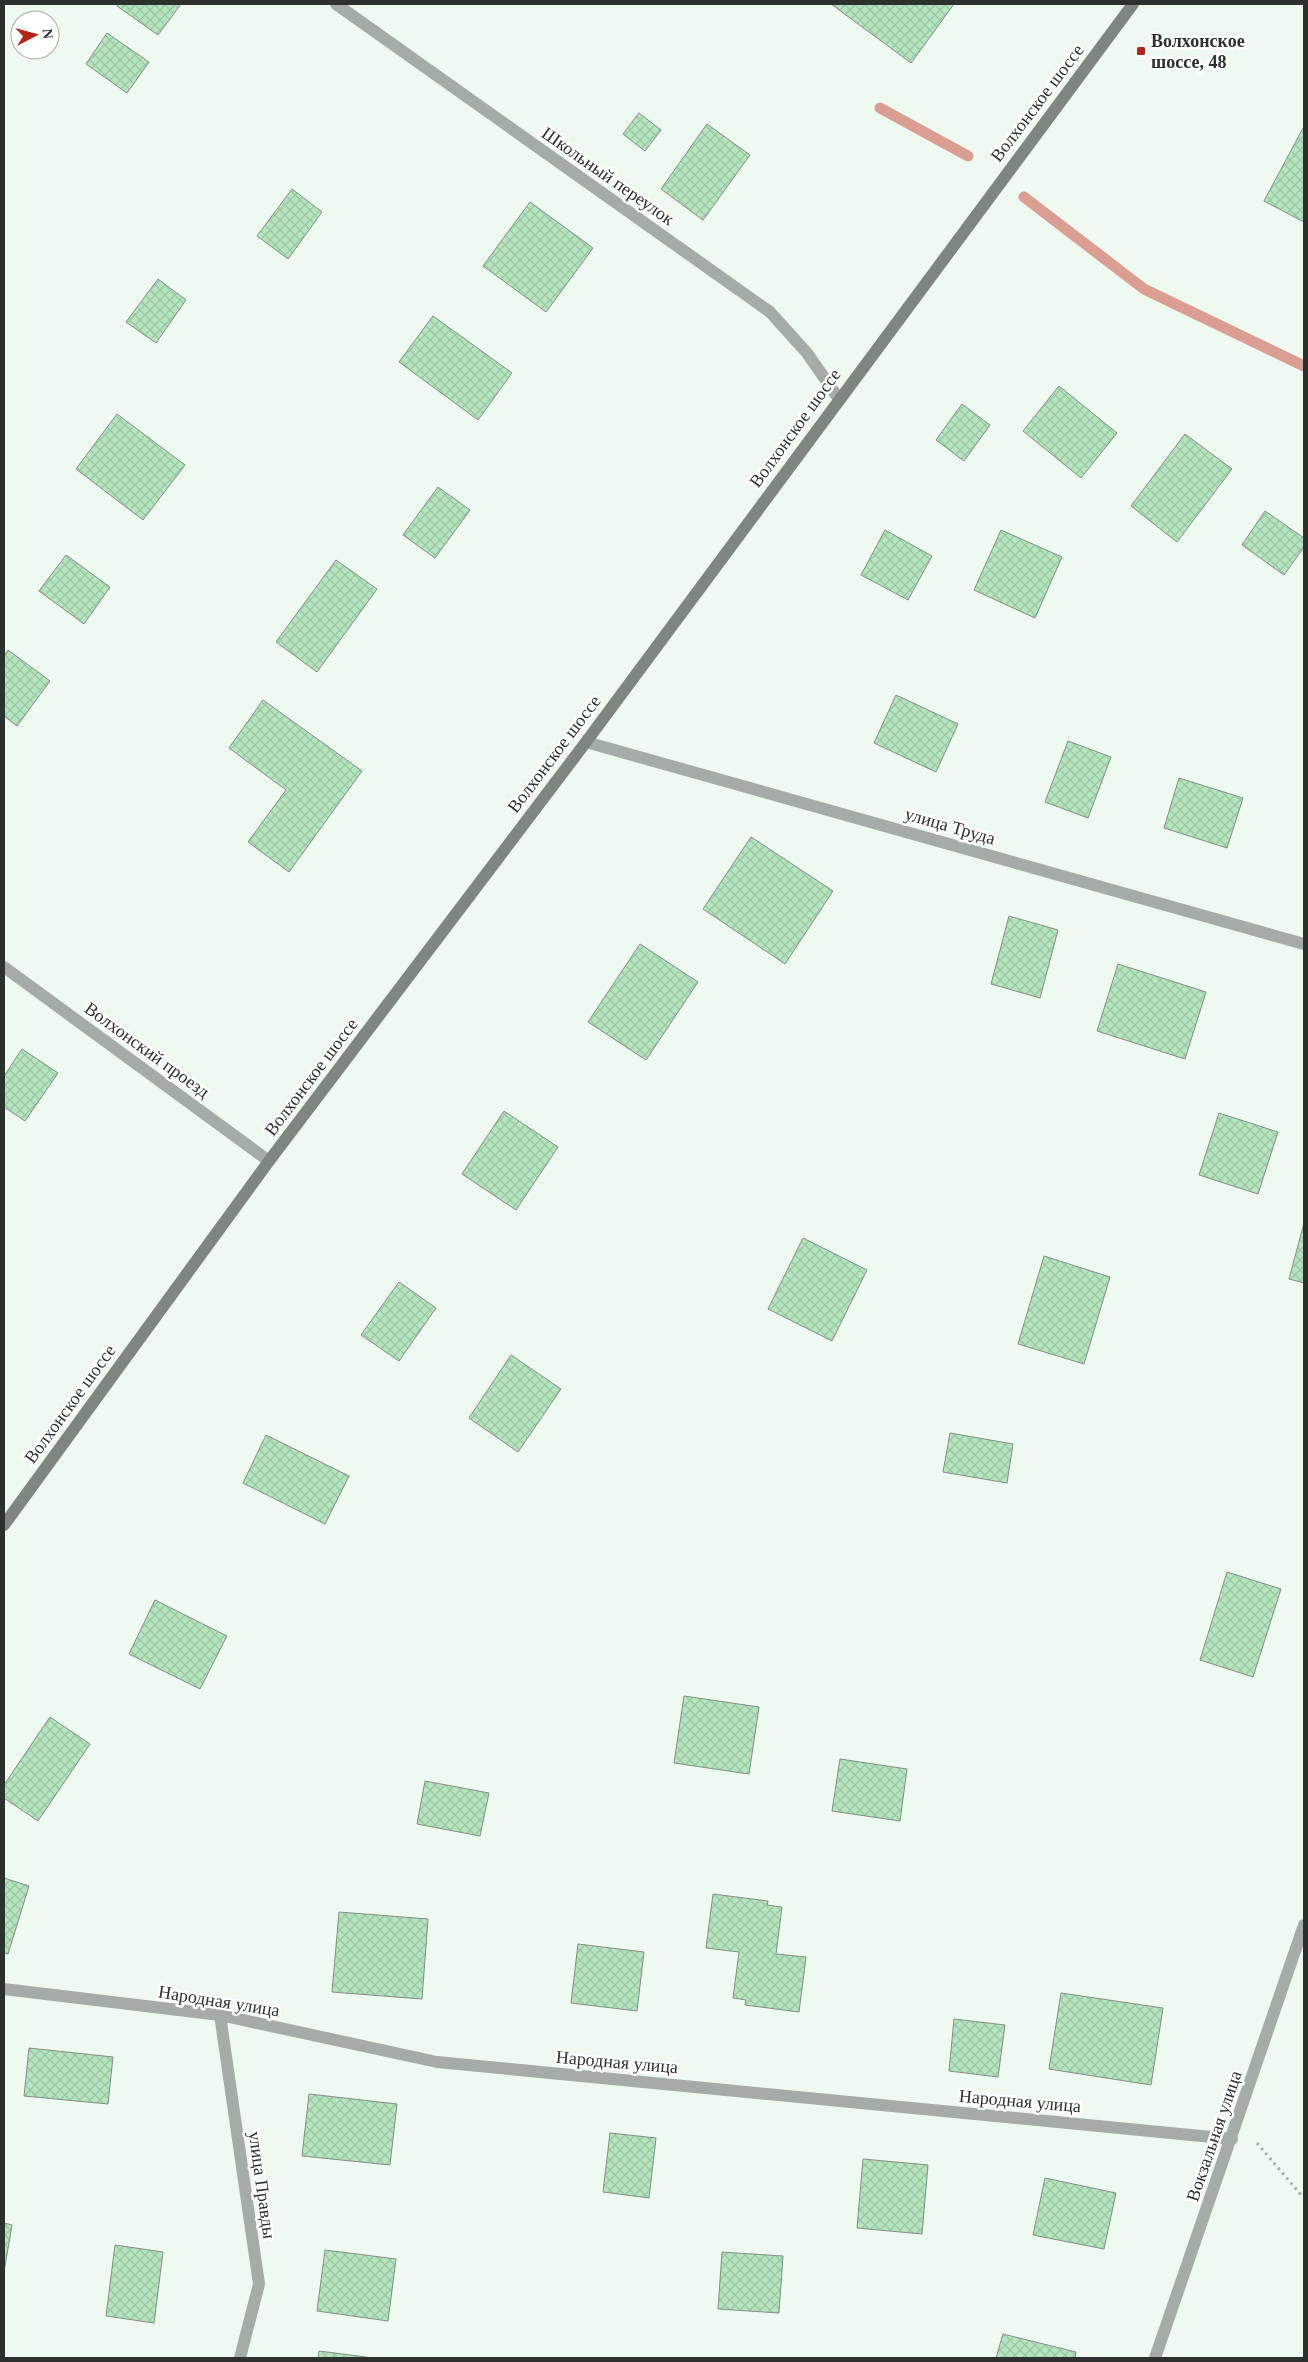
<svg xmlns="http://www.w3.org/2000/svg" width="1308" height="2362" font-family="'Times New Roman',serif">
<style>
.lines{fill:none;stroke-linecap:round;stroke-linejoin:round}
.stream{stroke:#da9e93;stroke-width:11}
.building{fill:url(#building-cross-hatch);stroke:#838e85}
.path{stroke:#a5aea7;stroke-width:3;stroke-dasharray:2.5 4;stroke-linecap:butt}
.street{stroke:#a5aba6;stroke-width:12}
.secondary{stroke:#7f8680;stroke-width:12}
.poi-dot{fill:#b22415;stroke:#fff;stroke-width:2}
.labels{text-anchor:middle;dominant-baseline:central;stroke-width:5;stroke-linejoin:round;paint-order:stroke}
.poi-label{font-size:18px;font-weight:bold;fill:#2c312d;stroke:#fff;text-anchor:start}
.street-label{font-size:18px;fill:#2c312d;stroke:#fff}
</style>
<defs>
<pattern id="building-cross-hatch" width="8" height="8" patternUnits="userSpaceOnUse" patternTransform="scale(1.25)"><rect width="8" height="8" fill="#b4e5be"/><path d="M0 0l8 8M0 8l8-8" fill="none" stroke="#9bc5a4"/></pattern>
</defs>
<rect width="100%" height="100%" fill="#eefaf0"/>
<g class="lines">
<path class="stream" d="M880,108L968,156
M1024,197L1144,289L1304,366"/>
</g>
<path class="building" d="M118,4H181L158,35L117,6Z
M831,4H954L911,63Z
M107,33L149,62L127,93L86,64Z
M639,113L661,130L645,151L623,134Z
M707,124L750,155L703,220L661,189Z
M1303,128L1304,129V222L1264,201Z
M292,189L322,212L288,259L257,236Z
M530,202L593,248L546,312L483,266Z
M158,279L186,300L156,343L126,322Z
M433,316L512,373L478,420L399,362Z
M1059,386L1117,433L1081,478L1023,431Z
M962,404L990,425L964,461L936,440Z
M117,414L185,465L143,520L76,469Z
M1185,434L1232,469L1177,542L1131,506Z
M438,487L470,510L435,558L403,535Z
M1265,511L1304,538V547L1284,575L1242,545Z
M885,530L932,556L908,600L861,575Z
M1001,530L1062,557L1035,618L974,590Z
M66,555L110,587L84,624L39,591Z
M336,560L377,589L317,672L276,642Z
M8,650L50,681L17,726L4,716V656Z
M896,695L958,724L936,772L874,743Z
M263,700L362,771L289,872L248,842L286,790L229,748Z
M1068,741L1111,757L1088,818L1045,802Z
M1179,778L1243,798L1227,848L1164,828Z
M751,837L833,891L785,964L703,909Z
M1009,916L1058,930L1040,998L991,984Z
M640,944L698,982L646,1060L588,1022Z
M1118,964L1206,992L1185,1059L1097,1031Z
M22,1049L58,1073L25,1121L4,1107V1076Z
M504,1111L558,1147L516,1210L462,1174Z
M1219,1113L1278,1132L1258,1194L1199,1175Z
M1304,1223V1283L1289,1279Z
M803,1238L867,1270L832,1341L768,1309Z
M1044,1256L1110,1277L1084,1364L1018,1344Z
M399,1282L436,1308L399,1361L361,1335Z
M511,1355L561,1389L518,1452L469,1418Z
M950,1433L1013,1444L1007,1483L943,1472Z
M266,1435L349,1476L325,1524L243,1483Z
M1227,1572L1281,1589L1253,1677L1200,1660Z
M155,1600L227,1636L200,1689L129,1654Z
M684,1696L759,1707L749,1774L674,1763Z
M50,1717L90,1744L38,1821L4,1798V1785Z
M840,1759L907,1769L900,1821L832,1811Z
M425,1781L489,1793L480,1836L417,1824Z
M4,1878L29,1886L8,1954L4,1953Z
M713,1894L768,1901L767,1905L782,1907L776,1954L806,1957L799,2012L745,2005L746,2000L733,1998L739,1952L706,1948Z
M339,1912L428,1919L422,1999L332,1992Z
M578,1944L644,1952L637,2011L571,2003Z
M1061,1993L1163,2008L1151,2085L1049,2069Z
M954,2019L1005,2025L998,2077L949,2071Z
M29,2048L113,2057L108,2104L24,2096Z
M309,2094L397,2104L390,2165L302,2156Z
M610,2133L656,2138L649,2198L603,2192Z
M863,2159L928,2165L922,2234L857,2228Z
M1045,2178L1116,2193L1104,2249L1033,2235Z
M4,2223L12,2225L4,2272Z
M115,2245L163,2252L154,2323L106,2316Z
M325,2250L396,2259L388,2321L317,2311Z
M722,2252L783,2256L779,2313L718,2309Z
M1003,2334L1076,2352L1075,2358H996Z
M319,2351L366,2357V2358H318Z"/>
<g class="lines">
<path class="path" d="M1257,2143L1302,2196L1304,2194"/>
<path class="street" d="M336,4L770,312L807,353L839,399
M586,742L1304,944
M4,967L269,1161
M4,1989L220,2015L437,2062L1232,2139
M220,2015L259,2284L240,2358
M1155,2358L1304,1925"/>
<path class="secondary" d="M4,1525L269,1161L586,742L1133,4"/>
</g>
<rect class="poi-dot" x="1136" y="46" width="10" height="10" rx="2.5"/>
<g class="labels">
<g class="poi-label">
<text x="1151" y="41">Волхонское<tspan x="1151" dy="21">шоссе, 48</tspan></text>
</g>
<g class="street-label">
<text transform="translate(1037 103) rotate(-53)">Волхонское шоссе</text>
<text transform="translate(608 176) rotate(35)">Школьный переулок</text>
<text transform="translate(795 428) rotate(-54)">Волхонское шоссе</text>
<text transform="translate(554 754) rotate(-53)">Волхонское шоссе</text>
<text transform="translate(950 826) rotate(16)">улица Труда</text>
<text transform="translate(147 1050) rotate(36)">Волхонский проезд</text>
<text transform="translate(311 1077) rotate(-53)">Волхонское шоссе</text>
<text transform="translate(70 1404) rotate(-54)">Волхонское шоссе</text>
<text transform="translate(219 2001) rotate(9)">Народная улица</text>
<text transform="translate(617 2062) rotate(5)">Народная улица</text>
<text transform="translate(1020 2101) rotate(5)">Народная улица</text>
<text transform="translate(1214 2136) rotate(-71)">Вокзальная улица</text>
<text transform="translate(262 2185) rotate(82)">улица Правды</text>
</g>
</g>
<rect width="1308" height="2362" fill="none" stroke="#2c312d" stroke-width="10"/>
<g transform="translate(35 35) rotate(84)"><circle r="24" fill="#ffffff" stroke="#abadab"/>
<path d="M0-4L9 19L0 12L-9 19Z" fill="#b22415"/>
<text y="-8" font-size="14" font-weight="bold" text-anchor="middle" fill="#2c312d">N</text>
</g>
</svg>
